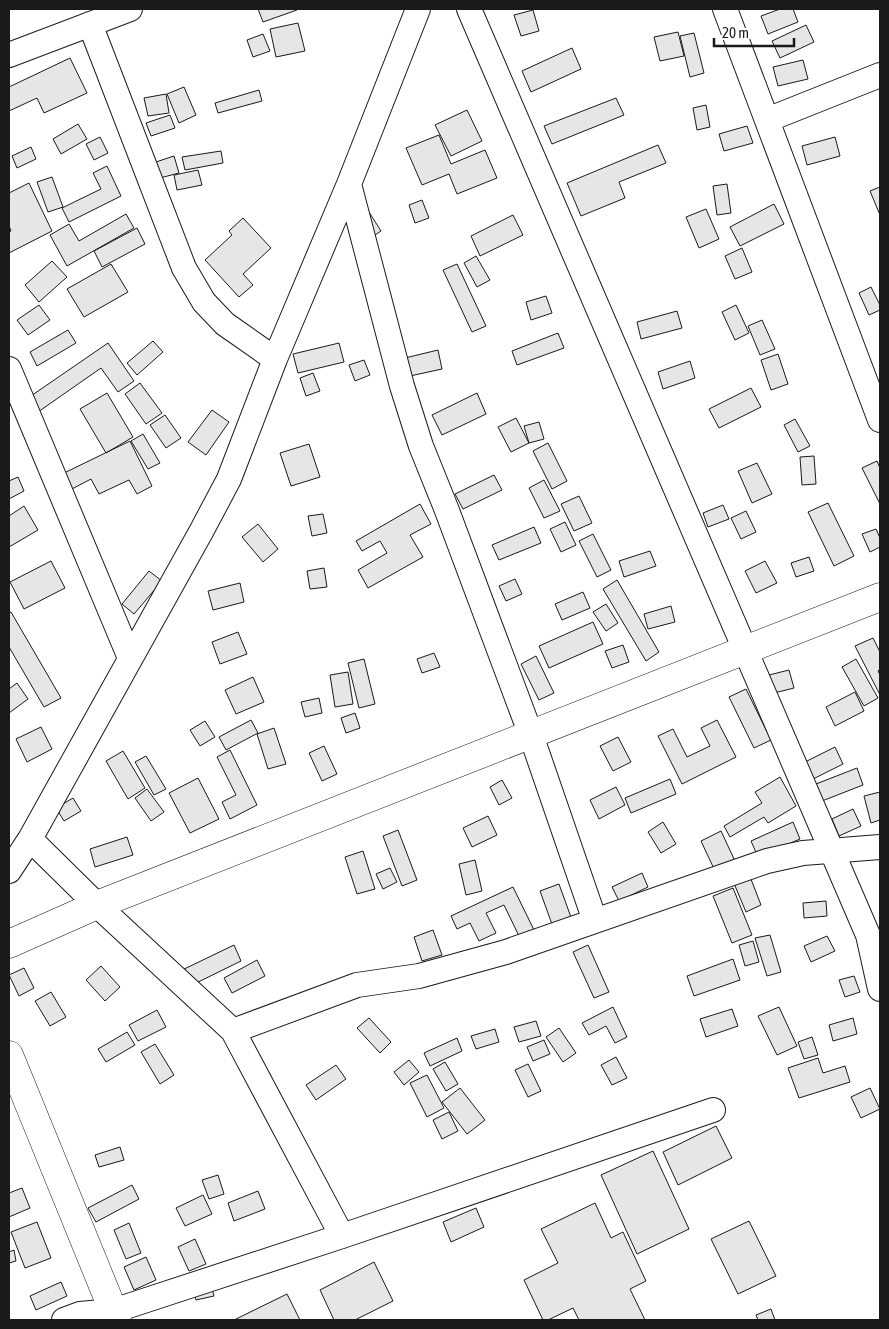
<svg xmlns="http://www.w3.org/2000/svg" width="889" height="1329" font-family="'Asap Condensed',sans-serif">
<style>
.building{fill:#e6e6e6;stroke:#1a1a1a}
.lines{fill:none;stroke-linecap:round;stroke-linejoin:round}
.street-casing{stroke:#1a1a1a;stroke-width:26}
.secondary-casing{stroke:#1a1a1a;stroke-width:29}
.street{stroke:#fff;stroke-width:24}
.secondary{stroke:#fff;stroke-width:28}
</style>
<rect width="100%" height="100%" fill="#fff"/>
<path class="building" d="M258,9H297V10L263,22Z
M780,9H793L798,22L768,34L761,16Z
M533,10L539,31L521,36L514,15Z
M298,23L305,51L276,57L270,29Z
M806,25L814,42L780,58L772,41Z
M678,32L684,56L660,61L654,37Z
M694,33L704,73L690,77L680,36Z
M263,34L270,51L253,57L247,40Z
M572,48L581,69L531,92L522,71Z
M70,58L87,93L44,113L37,98L9,111V87Z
M803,60L808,79L778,86L773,67Z
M184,87L196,115L179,123L167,94Z
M259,90L262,101L218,113L215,103Z
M166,94L169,113L148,116L144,98Z
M616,98L624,115L552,144L544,126Z
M706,105L710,127L697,130L693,108Z
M467,110L482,141L451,156L435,125Z
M170,115L175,128L151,136L146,123Z
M78,124L87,139L61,154L53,139Z
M747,126L753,143L724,151L719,134Z
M439,135L451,164L485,150L497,178L457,194L449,174L422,185L406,148Z
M100,137L108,153L94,160L86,144Z
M835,137L840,156L807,165L802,146Z
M658,145L666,163L619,182L625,198L581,216L567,183Z
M31,147L36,159L17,168L12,156Z
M221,151L223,163L185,170L182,157Z
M174,156L179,173L160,178L156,162Z
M107,166L121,196L69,222L62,208L101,189L93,173Z
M198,170L202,185L177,190L174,175Z
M52,177L63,207L48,212L37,182Z
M29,183L52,231L9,253V232L11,231L9,226V193Z
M727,184L731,213L717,215L713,186Z
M880,187V215L870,191Z
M422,200L429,218L415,223L409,205Z
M774,204L784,224L740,246L730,227Z
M706,209L719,239L699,248L686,217Z
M369,212L381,231L366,241L354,221Z
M126,214L134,228L67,266L50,235L69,224L79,241Z
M513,215L523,235L480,256L471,236Z
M243,218L271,248L243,274L253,285L239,297L205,260L232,235L229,231Z
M137,228L145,244L102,267L94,251Z
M742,248L752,272L735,279L725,256Z
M476,256L490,280L477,287L464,263Z
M52,261L67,277L39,302L25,285Z
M111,264L128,292L84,317L67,289Z
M457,264L486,326L472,332L443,270Z
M871,287L880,305V310L869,315L859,293Z
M546,296L552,313L531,320L526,302Z
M39,305L50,320L28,335L17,320Z
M736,305L749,333L735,340L722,312Z
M677,311L682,328L641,339L637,322Z
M762,320L775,349L760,355L748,326Z
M68,330L76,343L37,366L30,352Z
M558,333L564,348L517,365L512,351Z
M153,341L163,352L137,375L127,363Z
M108,343L134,381L118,392L101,368L38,412L28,398Z
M339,343L344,362L298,373L293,354Z
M438,350L442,369L410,376L405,358Z
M778,354L788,384L771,390L761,360Z
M364,360L370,375L355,381L349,365Z
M690,361L695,378L663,389L658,372Z
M313,373L320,391L306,396L300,378Z
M140,383L162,413L146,424L125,394Z
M751,388L761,407L719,428L709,409Z
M107,393L133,437L106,453L80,409Z
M477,393L486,414L442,435L432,415Z
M212,410L229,422L206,455L188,442Z
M165,415L181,438L166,448L150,425Z
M516,418L529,443L511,452L498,427Z
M795,419L810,446L798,452L784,425Z
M539,422L544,439L529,443L524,426Z
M143,434L160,463L148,469L131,441Z
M130,441L152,486L137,494L129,480L99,494L91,479L70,490L62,474Z
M548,443L567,481L552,489L533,451Z
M309,444L320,477L291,486L280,453Z
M814,456L816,484L802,485L800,457Z
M877,461L880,468V504L862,468Z
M757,463L772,494L752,503L738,471Z
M494,475L502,490L463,509L455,494Z
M18,477L24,491L9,499V481Z
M544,480L560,511L544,518L529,488Z
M579,496L592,523L574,531L561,504Z
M828,503L854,556L834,566L808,512Z
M420,504L431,524L410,535L423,557L368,588L358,570L387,553L380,541L362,551L356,541Z
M723,505L729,519L708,527L703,513Z
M24,506L38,530L9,547V516Z
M746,511L756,532L741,539L731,518Z
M323,514L327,533L312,536L308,516Z
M565,522L576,545L561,552L550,529Z
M258,524L278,549L263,562L242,537Z
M534,527L541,543L499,560L492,545Z
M876,529L880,538V547L870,552L862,534Z
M593,534L611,570L597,577L579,541Z
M650,551L656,566L624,577L619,561Z
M809,557L814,571L796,577L791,563Z
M51,561L65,588L24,609L10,582Z
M765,561L777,583L756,593L745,571Z
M324,568L327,587L310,589L307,571Z
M149,571L162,581L134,614L122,604Z
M515,579L522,594L506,601L499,586Z
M617,580L659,652L646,661L603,589Z
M240,583L244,602L213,610L208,591Z
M583,592L590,608L562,620L555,604Z
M606,604L618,623L606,631L593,612Z
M671,606L675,622L648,629L644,614Z
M11,612L61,698L44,707L9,647V613Z
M593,622L603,644L549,668L539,646Z
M238,632L247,654L220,664L212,642Z
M873,638L880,652V669L878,671L880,675V695L855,646Z
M623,645L629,662L612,668L605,651Z
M434,653L440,667L422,673L417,659Z
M536,656L554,693L539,700L521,664Z
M364,659L375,704L359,708L348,663Z
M856,659L878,698L864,706L842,667Z
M789,670L794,688L774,693L769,675Z
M348,672L353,704L335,707L330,675Z
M253,677L264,702L236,714L225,690Z
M17,683L28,699L9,713V689Z
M746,689L771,740L754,748L729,697Z
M855,692L864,711L835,726L826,707Z
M319,698L322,713L305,717L301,702Z
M355,713L360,728L346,733L341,718Z
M251,720L258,733L226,750L219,737Z
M717,720L736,757L682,784L658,736L673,729L687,757L710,746L701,728Z
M205,721L215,737L200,746L190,730Z
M41,727L52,749L27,762L16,739Z
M274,728L286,764L268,769L257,734Z
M618,737L631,762L613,771L600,746Z
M324,746L337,774L322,781L309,753Z
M835,747L843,764L813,779L805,762Z
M230,750L257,805L230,819L222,802L236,795L217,757Z
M123,751L145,788L128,799L106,761Z
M146,756L166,789L154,795L135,762Z
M857,768L863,785L822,801L816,784Z
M780,777L796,806L768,823L764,817L730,837L724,826L762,803L755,792Z
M198,778L219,819L190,833L169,793Z
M670,779L676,794L631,813L625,798Z
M502,780L512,798L499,805L490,787Z
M616,787L625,805L599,819L590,800Z
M147,789L164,812L151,821L135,798Z
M880,792V820L871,823L864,796Z
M73,798L81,811L64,821L56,808Z
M853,809L861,826L839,836L832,819Z
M488,816L497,835L472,847L463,828Z
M663,822L676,844L661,853L648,832Z
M793,822L800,839L758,857L751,841Z
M398,830L417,880L402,886L383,836Z
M721,831L735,861L715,871L701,841Z
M127,837L133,855L95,867L90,849Z
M363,851L375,889L357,894L345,857Z
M475,860L482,891L466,895L459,864Z
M390,868L397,882L383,889L376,874Z
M642,873L648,887L619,901L612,887Z
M749,874L761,905L746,912L733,881Z
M559,884L572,920L553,927L540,891Z
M513,887L534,930L519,936L504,905L486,913L496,933L479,941L470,923L457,929L451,916Z
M733,888L752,935L732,943L713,896Z
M826,901L827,916L804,918L803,903Z
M433,930L442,955L422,961L414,937Z
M770,935L781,972L767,976L755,938Z
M827,936L835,951L811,962L804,946Z
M753,941L759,962L745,966L739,945Z
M234,945L241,961L186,988L178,972Z
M588,945L609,992L594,998L573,952Z
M733,959L740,980L694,996L687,976Z
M257,960L265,976L232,993L224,978Z
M101,966L120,987L105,1001L86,980Z
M24,968L34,988L19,996L9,975Z
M854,976L860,992L845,997L839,980Z
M51,992L66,1017L50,1026L35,1001Z
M613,1007L627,1037L615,1043L606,1026L589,1035L582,1023Z
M779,1007L797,1046L777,1055L758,1016Z
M732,1009L738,1026L706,1037L700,1019Z
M157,1010L166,1027L138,1041L129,1025Z
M369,1018L391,1042L380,1053L357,1028Z
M853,1018L857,1034L833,1041L829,1025Z
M536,1021L541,1036L519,1042L514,1027Z
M559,1028L576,1053L563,1062L546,1037Z
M495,1029L499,1042L476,1049L471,1036Z
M127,1032L135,1045L106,1062L98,1049Z
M812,1037L818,1055L804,1059L798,1042Z
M457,1038L462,1051L430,1066L424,1053Z
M544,1040L550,1054L533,1061L527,1047Z
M155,1044L174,1075L160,1084L141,1052Z
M616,1057L627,1078L612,1085L601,1065Z
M818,1058L823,1073L845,1066L850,1082L799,1098L788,1068Z
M409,1060L419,1072L404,1085L394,1072Z
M445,1062L458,1084L446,1091L433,1069Z
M528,1064L541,1091L528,1097L515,1070Z
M336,1065L346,1079L316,1100L306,1085Z
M427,1075L444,1108L427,1117L410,1083Z
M460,1088L485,1120L467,1134L442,1102Z
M870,1088L880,1109L861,1118L851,1097Z
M449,1112L458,1131L442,1139L433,1120Z
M716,1126L732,1158L678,1185L663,1152Z
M120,1147L124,1160L99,1167L95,1155Z
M653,1151L689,1229L637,1254L601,1175Z
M218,1175L224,1194L209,1199L202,1180Z
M132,1185L139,1199L96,1222L88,1208Z
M22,1188L30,1208L9,1217V1193Z
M258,1191L265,1209L234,1221L228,1203Z
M203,1195L212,1214L185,1226L176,1208Z
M595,1203L611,1238L623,1232L646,1281L630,1289L645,1320H579L573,1308L548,1320H543L524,1280L558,1263L541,1229Z
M476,1208L484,1227L451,1242L443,1222Z
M749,1221L776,1276L738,1294L711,1239Z
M37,1222L51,1258L25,1268L11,1232Z
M129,1223L141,1253L126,1259L114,1230Z
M195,1239L206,1264L189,1271L178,1247Z
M14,1250L16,1261L9,1263V1252Z
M146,1257L156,1280L134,1290L124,1267Z
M374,1262L393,1301L355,1320H334L320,1290Z
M210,1281L214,1296L196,1300L193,1286Z
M61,1282L67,1296L36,1310L30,1296Z
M287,1294L300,1320H234Z
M771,1309L775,1320H758L756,1315Z"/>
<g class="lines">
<defs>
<path id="street" d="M469,9L868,935L880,989
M725,9L880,420
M90,24L184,268L204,302L225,324L275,359
M9,55L130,9
M767,120L880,75
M349,184L402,386L421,446L446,508L531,735L595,921
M9,369L130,658
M30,839L97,905L233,1031L342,1236
M9,871L30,839L202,530L229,479L275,359L349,184L418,9
M233,1031L357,985L419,976L506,952L767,861L803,853L880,847
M64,1320L80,1314L113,1311L342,1236L713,1110"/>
<path id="secondary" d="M9,944L97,905L880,597
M9,1055L117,1320"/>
</defs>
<use href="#street" class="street-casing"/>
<use href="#secondary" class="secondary-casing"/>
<use href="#street" class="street"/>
<use href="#secondary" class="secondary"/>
</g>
<rect width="889" height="1329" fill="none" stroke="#1a1a1a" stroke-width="20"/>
<path d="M714 38v8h80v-8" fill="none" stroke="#1a1a1a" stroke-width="2.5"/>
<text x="722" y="38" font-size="15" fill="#1a1a1a" stroke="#ffffff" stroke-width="4" paint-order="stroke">20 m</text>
</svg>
